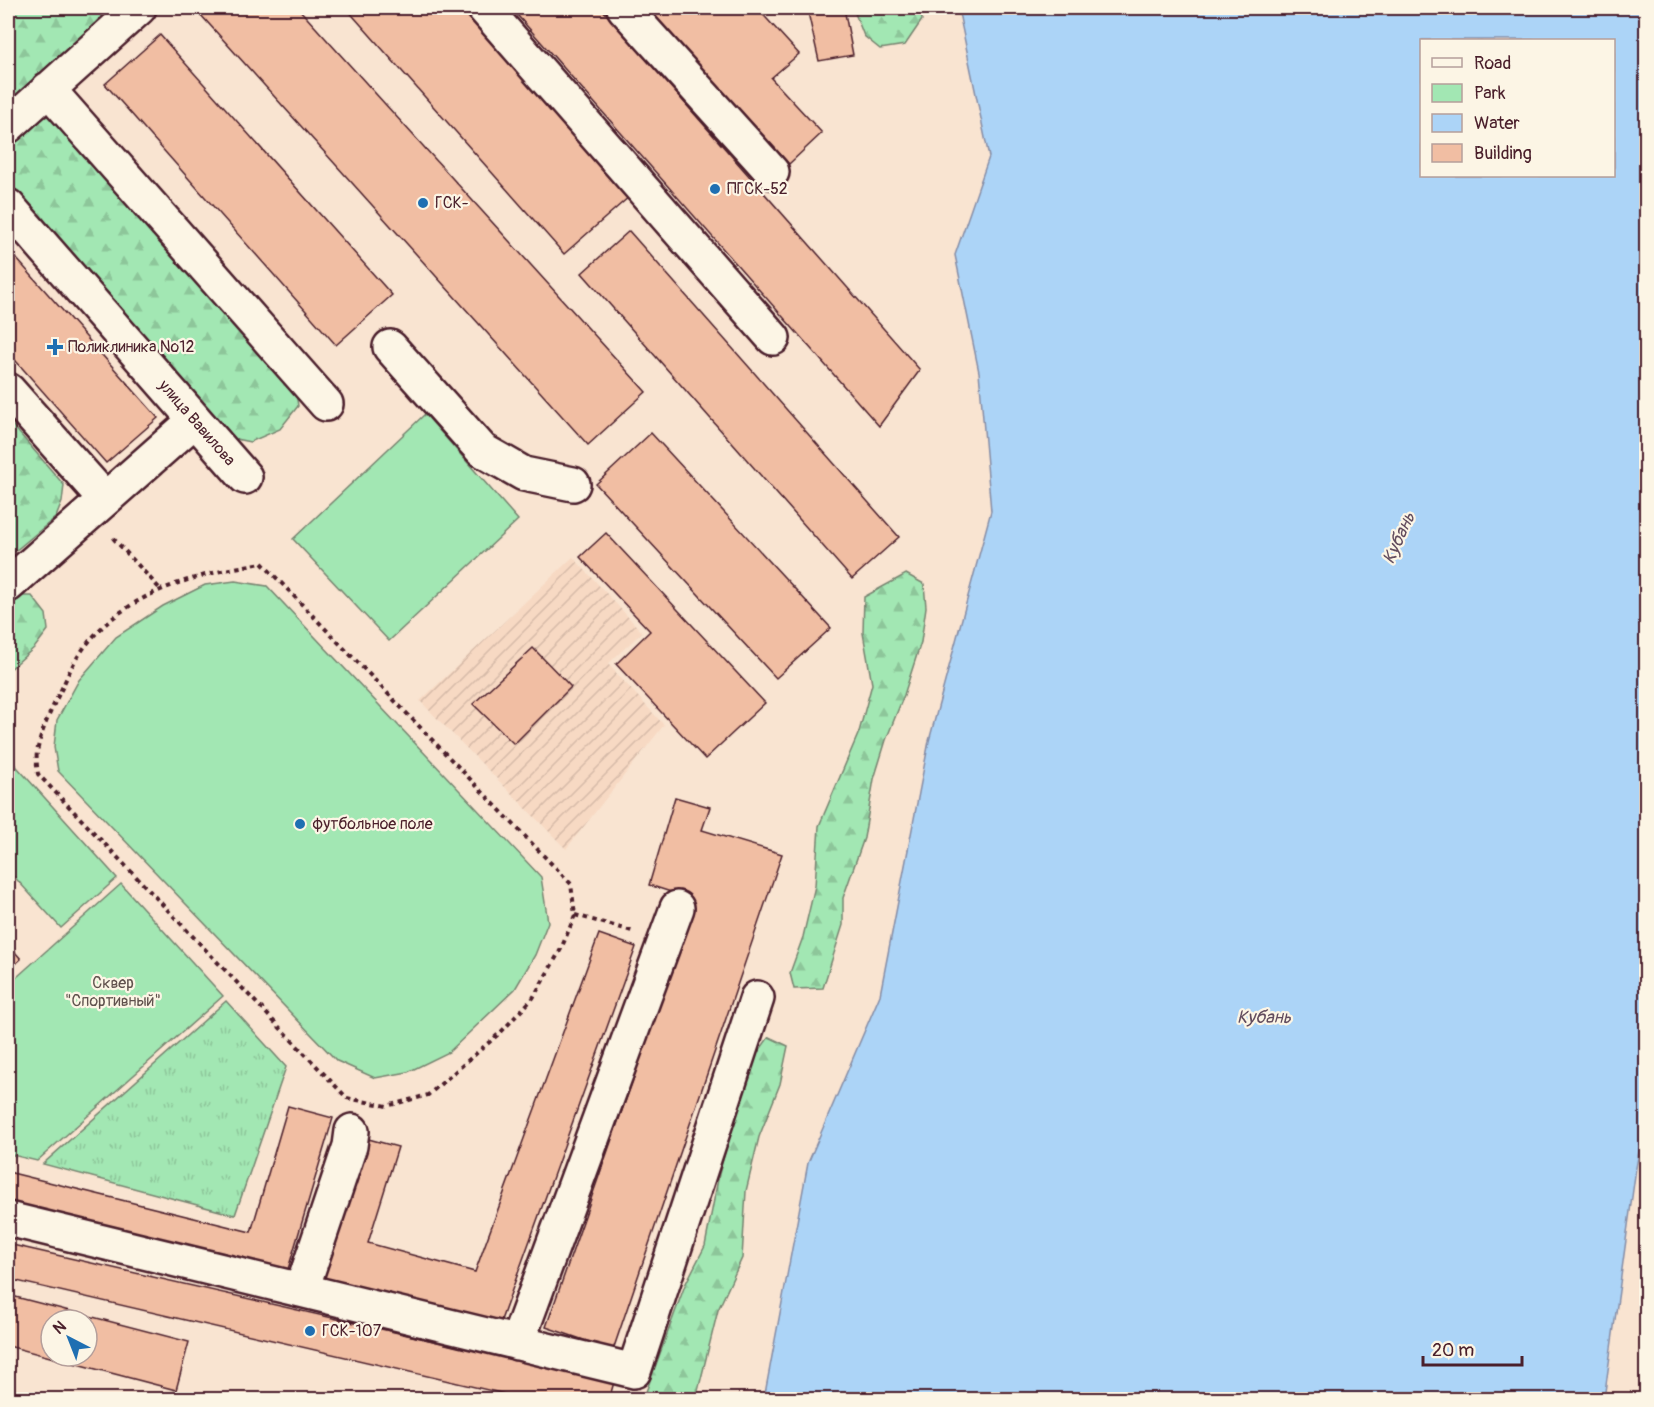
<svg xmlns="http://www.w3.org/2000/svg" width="1654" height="1407" font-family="Pangolin,sans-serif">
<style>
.industrial{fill:url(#industrial-furrows)}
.grass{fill:url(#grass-tufts);stroke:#76836f;stroke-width:1.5}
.forest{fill:url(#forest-firs);stroke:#76836f;stroke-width:1.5}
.park{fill:#a2e7b3;stroke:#76836f;stroke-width:1.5}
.water{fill:#acd4f7;stroke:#858ca5;stroke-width:1.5;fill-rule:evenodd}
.building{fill:#f1bea3;stroke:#4a1f2b;stroke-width:1.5;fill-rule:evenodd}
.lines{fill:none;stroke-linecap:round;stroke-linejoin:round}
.minor-casing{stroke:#4a1f2b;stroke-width:38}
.path{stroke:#4a1f2b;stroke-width:4;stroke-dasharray:4.5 4.5;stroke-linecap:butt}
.minor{stroke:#fcf5e5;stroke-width:33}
.poi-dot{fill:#1f6fb2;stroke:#fcf5e5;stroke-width:2}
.labels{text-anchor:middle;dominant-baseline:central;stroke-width:4.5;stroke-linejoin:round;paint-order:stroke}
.poi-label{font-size:16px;fill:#4a1f2b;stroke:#fcf5e5;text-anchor:start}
.street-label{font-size:16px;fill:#4a1f2b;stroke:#fcf5e5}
.park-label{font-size:16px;fill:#60514d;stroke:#fcf5e5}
.water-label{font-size:18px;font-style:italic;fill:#624c5e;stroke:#fcf5e5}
</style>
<defs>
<pattern id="industrial-furrows" width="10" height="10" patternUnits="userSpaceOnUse" patternTransform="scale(1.5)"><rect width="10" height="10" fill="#f7d9c3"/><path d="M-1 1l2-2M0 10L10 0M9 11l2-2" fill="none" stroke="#d5baa8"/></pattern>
<pattern id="grass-tufts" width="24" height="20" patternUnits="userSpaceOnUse" patternTransform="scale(1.5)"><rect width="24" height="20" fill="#a2e7b3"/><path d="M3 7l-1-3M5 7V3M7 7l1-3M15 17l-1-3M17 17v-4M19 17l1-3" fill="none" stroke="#8dc69a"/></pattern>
<pattern id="forest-firs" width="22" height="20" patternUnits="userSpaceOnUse" patternTransform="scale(1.5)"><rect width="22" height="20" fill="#a2e7b3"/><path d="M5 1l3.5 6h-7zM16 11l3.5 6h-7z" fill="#8dc69a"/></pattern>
</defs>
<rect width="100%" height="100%" fill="#f9e4d1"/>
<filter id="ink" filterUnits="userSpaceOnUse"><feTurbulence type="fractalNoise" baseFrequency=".0167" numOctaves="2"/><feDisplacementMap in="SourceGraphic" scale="12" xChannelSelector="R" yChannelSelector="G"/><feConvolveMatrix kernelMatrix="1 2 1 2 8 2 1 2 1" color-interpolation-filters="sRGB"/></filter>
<g filter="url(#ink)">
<path class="industrial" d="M573,557L642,632L608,664L664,725L566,849L420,701Z"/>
<path class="grass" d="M226,1001L286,1067L235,1215L43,1164Z"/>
<path class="forest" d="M8,8H108L82,39L8,104Z
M853,8H921L922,20L905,45L880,49L864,36Z
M51,115L294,380L298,406L280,429L250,442L231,438L8,186V144L34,121Z
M8,420L64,485L62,502L56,517L8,557Z
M906,574L924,584L926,607L921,642L904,695L886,740L874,779L864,838L843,898V925L823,988L794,989L790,973L803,937L815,886L819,826L859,732L872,684L863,633L864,597Z
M14,596H32L46,614L48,630L35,647L8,671V602Z
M769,1037L788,1046L780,1084L759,1137L746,1191L742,1258L718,1310L696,1399L643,1400L685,1285L705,1246L719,1174L748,1066Z"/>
<path class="park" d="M425,414L518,520L389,641L293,539Z
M235,581L267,586L541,877L548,922L535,955L515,989L449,1052L408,1072L375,1078L337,1061L58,771L54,747L57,720L79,680L116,637L163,606L205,585Z
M8,757L117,878L61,928L8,870Z
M121,884L223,996L37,1161L8,1154V985Z"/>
<path class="water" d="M958,8H1646V1112L1636,1168L1604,1399H764L808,1163L880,995L929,741L991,511L979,372L955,255L989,157ZM1422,40H1614V176H1422Z"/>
<path class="building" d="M207,8H298L646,392L588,445L200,14Z
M346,8H464L630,196L564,254Z
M511,8H601L920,370L879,426Z
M647,8H757L799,54L771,78L822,133L789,164Z
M807,8H844L853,55L819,61Z
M160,35L392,295L336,345L105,84Z
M629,231L899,537L852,579L582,273Z
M8,249L158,418L106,463L8,352Z
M651,433L831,628L776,678L596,484Z
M606,533L765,703L705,759L616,664L650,631L580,557Z
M533,648L571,687L514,744L473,704Z
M675,797L710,807L702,830L782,854L613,1350L546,1327L671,971L690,898L649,885Z
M599,934L636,947L500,1323L319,1277L361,1137L398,1147L368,1243L475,1272Z
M8,944L21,959L8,971Z
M288,1106L333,1118L286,1276L8,1211V1172L251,1232Z
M8,1244L614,1382L609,1400H531L8,1279Z
M8,1295L189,1342L176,1390L8,1346ZM51,1320H87V1356H51Z"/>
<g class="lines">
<defs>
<path id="minor" d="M484,8L773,338
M624,8L772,172
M48,89L326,404
M8,126L139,8
M8,206L245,477
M390,347L482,450L524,474L573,484
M8,390L105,499
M8,585L195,420
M8,1219L634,1371L757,998
M302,1289L350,1146L352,1131
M517,1343L677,908"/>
</defs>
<use href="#minor" class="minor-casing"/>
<path class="path" d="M113,538L161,590
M262,563L571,884L575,915L561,949L533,998L501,1032L428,1095L387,1106L347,1098L38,774C37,767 36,759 37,752C41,731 51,710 60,692C66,680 71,666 79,655C120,593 193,575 262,563Z
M575,915L632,931"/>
<use href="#minor" class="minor"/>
</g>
</g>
<g class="poi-dot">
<circle cx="715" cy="189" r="6"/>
<circle cx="423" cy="203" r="6"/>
<path d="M52 338h6v6h6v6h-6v6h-6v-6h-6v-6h6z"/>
<circle cx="300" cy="824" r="6"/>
<circle cx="310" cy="1331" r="6"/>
</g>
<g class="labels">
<g class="poi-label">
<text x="727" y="189">ПГСК-52</text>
<text x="435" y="203">ГСК-</text>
<text x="68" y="347">Поликлиника №12</text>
<text x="312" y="824">футбольное поле</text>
<text x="322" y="1331">ГСК-107</text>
</g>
<g class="street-label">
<text transform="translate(197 423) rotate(49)">улица Вавилова</text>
</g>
<g class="park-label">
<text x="113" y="983">Сквер<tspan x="113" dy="18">"Спортивный"</tspan></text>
</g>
<g class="water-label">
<text transform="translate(1399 538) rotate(-66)">Кубань</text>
<text x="1264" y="1017">Кубань</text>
</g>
</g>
<rect width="1654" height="1407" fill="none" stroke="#fcf5e5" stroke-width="30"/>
<rect x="15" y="15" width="1624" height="1377" fill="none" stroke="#4a1f2b" stroke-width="2" filter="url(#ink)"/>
<rect x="1420" y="39" width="195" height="138" fill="#fcf5e5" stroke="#b59f9b" stroke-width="1.5"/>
<rect x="1432" y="58" width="30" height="9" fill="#fcf5e5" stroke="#b59f9b" stroke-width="1.5"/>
<text x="1474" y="69" font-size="18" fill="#4a1f2b">Road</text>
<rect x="1432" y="84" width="30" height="18" fill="#a2e7b3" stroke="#b59f9b" stroke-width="1.5"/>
<text x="1474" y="99" font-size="18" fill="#4a1f2b">Park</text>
<rect x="1432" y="114" width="30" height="18" fill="#acd4f7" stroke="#b59f9b" stroke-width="1.5"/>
<text x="1474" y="129" font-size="18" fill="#4a1f2b">Water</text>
<rect x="1432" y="144" width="30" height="18" fill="#f1bea3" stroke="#b59f9b" stroke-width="1.5"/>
<text x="1474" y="159" font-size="18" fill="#4a1f2b">Building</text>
<g transform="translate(69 1338) rotate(318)"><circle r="28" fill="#fcf5e5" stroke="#b59f9b" stroke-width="1.5"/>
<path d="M0-4.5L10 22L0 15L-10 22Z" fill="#1f6fb2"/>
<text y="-9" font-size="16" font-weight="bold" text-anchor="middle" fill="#4a1f2b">N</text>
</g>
<path d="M1423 1356v9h99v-9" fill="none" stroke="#4a1f2b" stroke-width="3"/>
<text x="1432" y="1356" font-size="18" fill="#4a1f2b" stroke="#fcf5e5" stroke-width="4.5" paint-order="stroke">20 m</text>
</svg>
